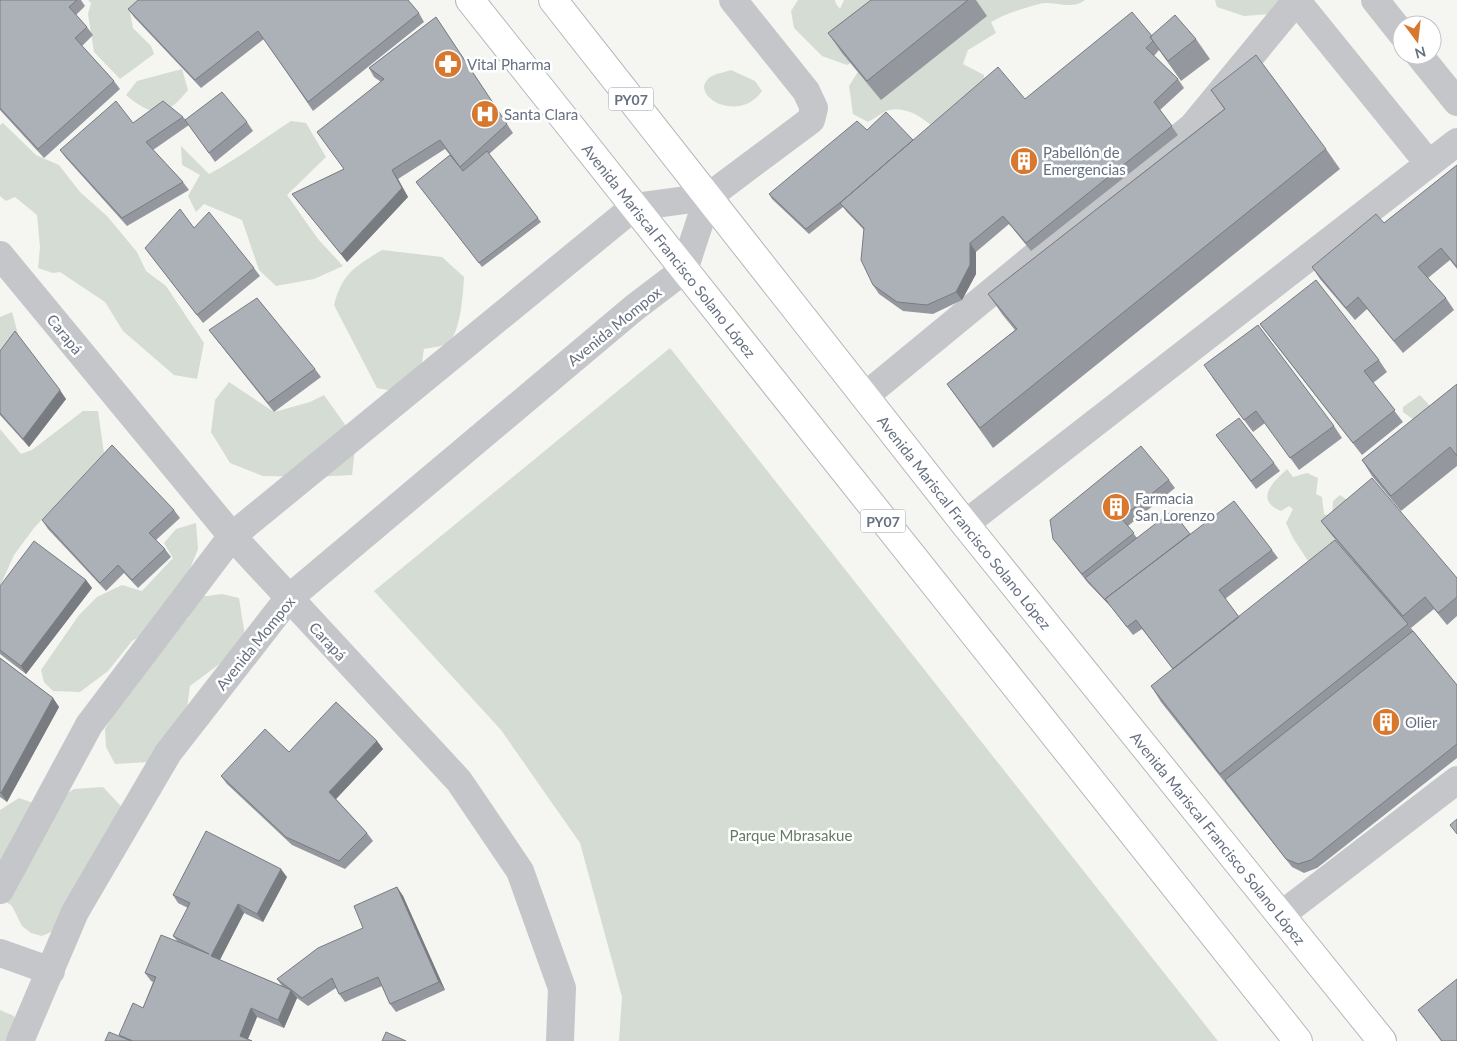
<svg xmlns="http://www.w3.org/2000/svg" width="1457" height="1041" font-family="Lato,sans-serif">
<style>
.green{fill:#d5dcd3}
.lines{fill:none;stroke-linecap:round;stroke-linejoin:round}
.major-casing{stroke:#b4b7bb;stroke-width:30}
.minor{stroke:#c4c6ca;stroke-width:28}
.major{stroke:#fff;stroke-width:28}
.wall{fill:#94989e}
.shaded-wall{fill:#787c81}
.building{fill:#acb1b8;stroke:#787c81}
.labels{text-anchor:middle;dominant-baseline:central;stroke-width:5;stroke-linejoin:round;paint-order:stroke}
.shield{fill:#fff;stroke:#949ba7;stroke-width:1}
.shield-label{font-size:14px;font-weight:bold;fill:#667081}
.poi-label{font-size:15px;fill:#667081;stroke:#fff;text-anchor:start}
.street-label{font-size:15px;fill:#667081;stroke:#fff}
.park-label{font-size:15px;fill:#657965;stroke:#fff}
</style>
<rect width="100%" height="100%" fill="#f5f5f2"/>
<path class="green" d="M88,0H141L130,12L133,28L151,46L154,54L120,79L94,52L88,14L91,3Z
M798,0H835L836,4L840,9L844,0H888L859,58L847,65L822,56L794,28L791,11Z
M923,0H1085C1071,11 1054,0 1039,4C1024,8 1005,14 991,22L996,33L968,50L963,64L984,75L986,101L950,143C934,128 914,105 889,110C882,112 874,119 868,122L853,114L849,86L861,67Z
M1215,0H1281L1270,14L1244,16L1217,7Z
M182,69L188,90C166,118 152,117 126,95L137,81Z
M731,70L755,81L762,91C738,126 684,93 712,76C718,73 726,72 731,70Z
M291,121L306,123L326,157L287,195L318,239L343,266L314,279L276,286L259,270L242,220L204,204L196,212L188,196L200,175L182,165L181,146L209,174C238,159 263,139 291,121Z
M3,123L36,155L59,165L80,192L107,216L137,252L146,271L166,286L204,343L197,379L174,375L123,331L105,302L60,272L53,273L38,268L40,247L37,215L15,197L6,201L0,196V125Z
M382,250L442,257L464,277C463,294 461,326 451,340C445,347 433,347 424,349L417,395L377,388L334,305C343,272 355,267 382,250Z
M12,312L18,334L0,355V317Z
M670,348L1218,1041H619L622,997L580,843L501,730L374,591Z
M229,382L274,412L310,402L324,395L356,440L352,475L312,477L263,476L230,463L211,432L215,400Z
M1420,395L1430,406L1414,420L1403,412V407Z
M83,411H98L104,453L34,528L14,555L0,586V429L21,454L32,450Z
M1287,469L1293,477L1307,473L1318,478L1316,494L1322,497L1324,514L1332,517L1333,501L1340,495L1353,504L1348,564H1310L1293,538L1286,523L1293,509L1289,506L1281,511C1254,500 1273,482 1287,469Z
M196,523L198,549L170,618L132,641L108,671L80,692L53,691L44,682L41,670L79,615L97,597L122,585L142,591L173,558L164,543L176,529Z
M222,594L239,598L245,636L230,656L190,686L187,708L150,762L115,764L106,747L105,729L133,679L188,618L198,597Z
M103,787L135,821L71,923L42,936L31,933L22,926L12,906L0,898V810L19,798L45,807L74,789Z
M0,1010L14,1016L24,1041H0Z"/>
<g class="lines">
<defs>
<g id="major">
<path id="s1" d="M470,0L1298,1041"/>
<path id="s2" d="M553,0L965,524L1382,1041"/>
</g>
</defs>
<use href="#major" class="major-casing"/>
<path class="minor" d="M1296,0L1429,164
M1375,0L1402,34
M1419,55L1457,102
M0,255L232,536L459,781L520,871L562,988L560,1041
M865,396L1193,126L1296,1
M965,524L1457,142
M0,890L89,725L232,536L634,207L708,197L811,120L814,108L806,91L733,0
M1281,915L1457,780
M0,953L51,971
M20,1041L75,912L168,753L288,599L634,308L684,270L708,197"/>
<use href="#major" class="major"/>
</g>
<path class="wall" d="M0,0H81L85,6L76,15L87,27L93,35L82,46L114,81L120,89L44,158L0,110Z
M871,0H976L987,16L881,100L842,53L828,33Z
M128,9L419,13L424,22L313,111L264,39L201,88L134,17Z
M436,17L513,133L489,154L541,222L482,267L416,182L450,155L445,149L398,179L408,197L347,262L292,194L344,169L381,82L374,77L369,68Z
M1152,36L1196,39L1210,59L1181,81L1159,50L1154,56L1178,79L1184,88L1160,110L1178,135L1031,251L1009,224L976,252V274L962,300L933,314L903,311L879,294L873,285L864,230L846,211L843,207L809,234L772,199L769,194L867,130L913,140L1025,99Z
M1211,90L1326,149L1340,169L993,448L947,384L1015,330L1002,314L988,294L1224,109Z
M183,117L186,120L247,122L253,131L215,162L189,125L153,150L183,182L189,190L127,226L66,158L60,150L133,123Z
M1457,165V269L1450,260L1428,278L1446,298L1454,310L1403,353L1367,309L1355,320L1320,279L1312,267L1384,223Z
M194,228L254,268L260,276L203,323L145,248Z
M1260,324L1379,360L1387,372L1373,383L1403,422L1362,455L1269,336Z
M209,330L315,369L321,377L274,412L215,338Z
M0,351L66,399L29,447L0,415Z
M1212,377L1334,426L1342,438L1299,470L1265,423L1253,432Z
M1457,384V466L1401,511L1372,476L1362,460Z
M1216,435L1274,463L1280,471L1256,489Z
M1169,480L1175,488L1128,526L1137,538L1190,534L1272,550L1278,558L1225,599L1239,617L1388,602L1330,533L1321,521L1457,578V616L1447,625L1434,609L1411,628L1410,627L1457,685V758L1317,868L1304,873L1292,867L1161,702L1151,686L1173,669L1142,629L1133,635L1111,607L1088,583L1053,539Z
M174,510L180,518L156,540L165,549L171,557L138,588L124,573L106,591L48,529L42,520Z
M86,580L92,588L26,674L0,654V586Z
M0,658L53,698L59,707L7,802L0,797Z
M377,741L383,749L336,799L367,833L373,841L345,869L292,845L227,784L221,776L289,752Z
M287,877L263,922L244,913L220,960L282,986L277,979L363,928L397,887L403,896L445,990L396,1012L390,1004L382,986L345,1002L339,994L336,988L308,1006L297,998L284,1028L257,1017L248,1039L252,1041H105L121,1037L119,1035L143,1008L153,982L151,981L145,973L178,942L173,936L188,908L178,903L173,895Z
M1418,1010L1457,1041H1441Z"/>
<path class="shaded-wall" d="M392,170L398,179L408,197L347,262L341,254Z
M970,243L976,252V274L962,300L956,292Z
M60,390L66,399L29,447L23,439Z
M86,580L92,588L26,674L21,666Z
M53,698L59,707L7,802L1,793Z
M377,741L383,749L335,800L329,792Z
M281,869L287,877L263,922L257,914Z
M397,887L403,896L445,990L439,982Z
M238,904L244,913L217,965L211,956Z
M291,990L297,998L284,1028L278,1020Z
M251,1008L257,1017L247,1041L240,1036Z"/>
<path class="building" d="M0,0H77L69,7L87,27L75,38L114,81L38,149L0,108Z
M138,0H408L419,13L308,102L258,31L195,80L128,9Z
M871,0H968L867,81L828,33Z
M1132,12L1152,36L1150,37L1153,41L1146,48L1178,79L1154,102L1172,126L1026,243L1003,216L970,243V265L956,292L927,305L897,302L873,285L861,260L864,228L840,203L998,67L1025,99Z
M1175,15L1196,39L1168,61L1150,37Z
M436,17L507,124L460,167L440,140L392,170L402,188L341,254L292,194L344,169L317,132L384,79L369,68Z
M1256,55L1326,149L980,428L947,384L1017,329L988,294L1225,109L1211,90Z
M222,92L247,122L209,153L185,120Z
M116,101L133,123L163,101L183,117L146,142L183,182L122,218L60,150Z
M886,112L913,140L842,201L806,229L769,194L857,121L867,130Z
M487,151L538,218L479,263L416,182L450,155L463,171Z
M1457,165V267L1441,248L1418,267L1446,298L1394,341L1358,297L1346,308L1312,267L1376,214L1384,223Z
M180,209L194,228L209,212L254,268L197,315L145,248Z
M1316,280L1379,360L1364,371L1395,410L1353,443L1260,324Z
M257,298L315,369L268,403L209,330Z
M1258,325L1334,426L1290,458L1256,411L1244,420L1204,365Z
M15,331L60,390L23,439L0,413V351Z
M1457,384V456L1450,447L1391,496L1362,460Z
M1239,418L1274,463L1251,481L1216,435Z
M112,445L174,510L149,533L165,549L132,580L118,565L100,583L42,520Z
M1141,446L1169,480L1121,518L1134,533L1082,574L1053,539L1050,520Z
M1372,478L1457,578V597L1438,613L1425,597L1403,616L1321,521Z
M1234,501L1272,550L1219,590L1239,617L1173,669L1136,620L1127,627L1105,599Z
M1172,511L1190,534L1105,599L1108,603L1085,578Z
M1335,540L1408,624L1220,774L1151,686Z
M34,541L86,580L21,666L0,650V586Z
M1413,631L1457,685V744L1311,860L1298,864L1286,859L1225,780Z
M0,658L53,698L1,793L0,792Z
M336,702L377,741L329,792L367,833L339,861L286,837L221,776L265,729L289,752Z
M1457,819V834L1450,825Z
M206,831L281,869L257,914L238,904L211,956L291,990L278,1020L251,1008L240,1036L252,1041H133L119,1035L133,1003L143,1008L156,977L145,973L161,935L209,954L173,936L190,903L173,895Z
M397,887L439,982L390,1004L378,977L339,994L332,978L302,998L277,979L318,948L363,928L354,906Z
M1457,979V1041H1442L1418,1010Z
M109,1032L131,1041H105Z
M386,1032L406,1041H382Z"/>
<defs>
<symbol id="pharmacy-disc" viewBox="-11 -11 22 22"><circle r="9.5" fill="#d8782f" stroke="#fff"/><path d="M-2-6h4v4h4v4h-4v4h-4v-4h-4v-4h4Z" fill="#fff"/></symbol>
<symbol id="hospital-disc" viewBox="-11 -11 22 22"><circle r="9.5" fill="#d8782f" stroke="#fff"/><path d="M-5-5h3v3.5h4V-5h3V5h-3V1.5h-4V5h-3Z" fill="#fff"/></symbol>
<symbol id="building-disc" viewBox="-11 -11 22 22"><circle r="9.5" fill="#d8782f" stroke="#fff"/><path d="M-4-6H4V6H1V3H-1V6H-4ZM-2.5-4.3h1.7v1.8h-1.7ZM.8-4.3h1.7v1.8H.8ZM-2.5-1h1.7V.8h-1.7ZM.8-1h1.7V.8H.8Z" fill="#fff"/></symbol>
</defs>
<g fill-rule="evenodd">
<use href="#pharmacy-disc" x="432" y="48" width="32" height="32"/>
<use href="#hospital-disc" x="469" y="98" width="32" height="32"/>
<use href="#building-disc" x="1008" y="145" width="32" height="32"/>
<use href="#building-disc" x="1100" y="491" width="32" height="32"/>
<use href="#building-disc" x="1370" y="706" width="32" height="32"/>
</g>
<g class="labels">
<g class="shield">
<rect x="608.5" y="87.5" width="45" height="23" rx="4"/>
<rect x="860.5" y="509.5" width="45" height="23" rx="4"/>
</g>
<g class="shield-label">
<text x="631" y="99">PY07</text>
<text x="883" y="521">PY07</text>
</g>
<g class="poi-label">
<text x="467" y="64">Vital Pharma</text>
<text x="504" y="114">Santa Clara</text>
<text x="1043" y="152">Pabellón de<tspan x="1043" dy="17">Emergencias</tspan></text>
<text x="1135" y="498">Farmacia<tspan x="1135" dy="17">San Lorenzo</tspan></text>
<text x="1405" y="722">Olier</text>
</g>
<g class="street-label">
<text stroke="none"><textPath href="#s1" startOffset="320">Avenida Mariscal Francisco Solano López</textPath></text>
<text transform="translate(614 326) rotate(-39)">Avenida Mompox</text>
<text transform="translate(65 334) rotate(51)">Carapá</text>
<text stroke="none"><textPath href="#s2" startOffset="665">Avenida Mariscal Francisco Solano López</textPath></text>
<text transform="translate(328 641) rotate(47)">Carapá</text>
<text transform="translate(255 643) rotate(-51)">Avenida Mompox</text>
<text stroke="none"><textPath href="#s2" startOffset="1070">Avenida Mariscal Francisco Solano López</textPath></text>
</g>
<g class="park-label">
<text x="791" y="835">Parque Mbrasakue</text>
</g>
</g>
<g transform="translate(1417 40) rotate(165)"><circle r="24" fill="#ffffff" stroke="#c2c6cd"/>
<path d="M0-4L9 19L0 12L-9 19Z" fill="#d8782f"/>
<text y="-8" font-size="14" font-weight="bold" text-anchor="middle" fill="#667081">N</text>
</g>
</svg>
